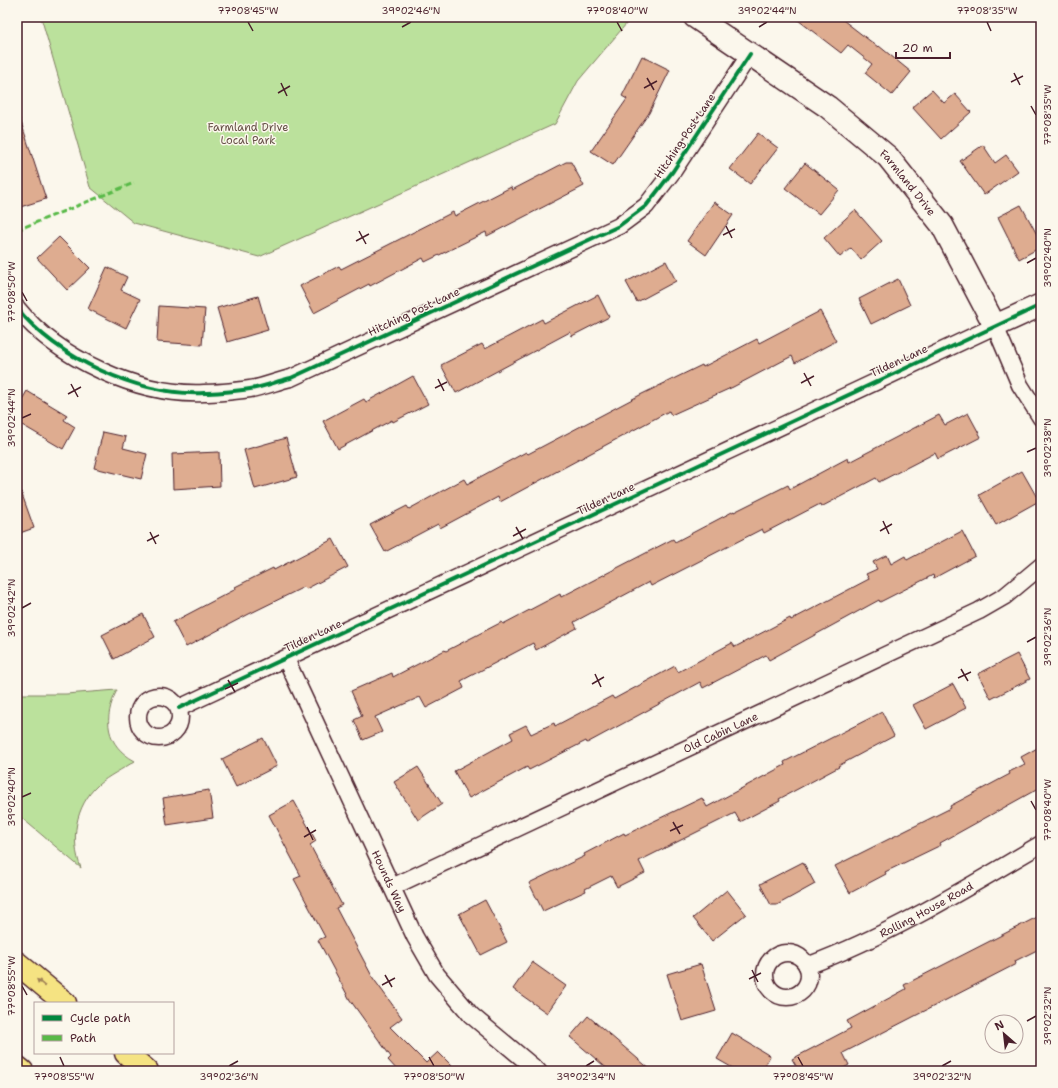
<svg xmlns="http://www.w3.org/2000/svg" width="1058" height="1088" font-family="'Shantell Sans',sans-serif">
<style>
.green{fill:#bbe19c;stroke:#828064}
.building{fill:#deac90;stroke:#4a1f2b}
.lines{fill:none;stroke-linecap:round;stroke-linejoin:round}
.street-casing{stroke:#4a1f2b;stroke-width:19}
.secondary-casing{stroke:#4a1f2b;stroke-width:25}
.highway-casing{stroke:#4a1f2b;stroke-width:25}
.street{stroke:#fbf7ec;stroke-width:16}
.secondary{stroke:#fbf7ec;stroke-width:22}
.highway{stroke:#f5e382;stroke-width:22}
.quiet{stroke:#58b947;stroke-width:3;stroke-dasharray:6 3;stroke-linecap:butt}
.cycleway-casing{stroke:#fbf7ec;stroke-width:6}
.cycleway{stroke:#00873e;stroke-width:4}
.oneway{fill:#a08156}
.ticks{fill:none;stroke:#4a1f2b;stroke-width:1.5}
.labels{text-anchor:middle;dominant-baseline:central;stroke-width:3;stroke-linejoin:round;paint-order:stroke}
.park-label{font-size:11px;fill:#665047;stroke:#fbf7ec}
.street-label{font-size:11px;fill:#4a1f2b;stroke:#fbf7ec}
.neatline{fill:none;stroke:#4a1f2b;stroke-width:1.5}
.ticks-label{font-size:10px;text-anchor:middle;fill:#4a1f2b}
</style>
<rect width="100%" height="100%" fill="#fbf7ec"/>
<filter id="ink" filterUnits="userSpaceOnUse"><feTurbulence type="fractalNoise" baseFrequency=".025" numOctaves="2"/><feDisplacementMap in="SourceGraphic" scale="8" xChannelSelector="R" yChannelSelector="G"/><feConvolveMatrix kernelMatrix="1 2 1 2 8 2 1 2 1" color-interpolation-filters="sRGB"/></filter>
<g filter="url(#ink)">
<path class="green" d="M41,17H632L578,81L555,124L259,257L134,223L90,187Z
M117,690C103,718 105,745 135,761C123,769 108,776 98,785C75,806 70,840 81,868L17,814V694H66Z"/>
<path class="building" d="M794,17H839L878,47L879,46L911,72L892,95L865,73L872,64L848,45L841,53Z
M642,56L670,70L649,113L613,165L591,151L627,99L622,96Z
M932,90L944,103L955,94L971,112L941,139L912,107Z
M17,119H20L46,199L17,208Z
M758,133L778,148L750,184L730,169Z
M983,145L995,163L1006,155L1018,171L984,195L960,161Z
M566,162H571L584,186L487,236L486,232L425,262L423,258L370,286L369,284L314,313L300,286L339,266L341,269L453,212L455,216L511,187L512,190Z
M805,163L839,190L819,214L785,188Z
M714,202L733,215L706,255L687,241Z
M1021,205L1041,242V247L1019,259L998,217Z
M855,210L882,241L861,260L851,248L840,257L824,238Z
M59,237L90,268L67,290L37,258Z
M666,261L676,281L637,302L626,282Z
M107,267L127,277L121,290L140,299L126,328L88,309Z
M898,279L910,305L871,324L859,299Z
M598,295L609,317L572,336L570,332L456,393L441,365L482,344L485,349L542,319L544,323Z
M258,296L268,330L227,342L217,308Z
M159,306L205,309L202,345L157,342Z
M820,311L836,341L795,363L792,356L733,387L671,415L669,411L500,502L498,497L440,528L438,524L385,552L370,525L407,506L409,509L464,479L467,484L526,452L528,454L640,395L702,365L703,367L757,339L759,343Z
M413,376L428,404L393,422L392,420L338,449L323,421L364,399L366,402Z
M27,391L67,415L64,420L75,427L63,449L17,422V408Z
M968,413L981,437L938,459L935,453L879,482L876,478L821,507L820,504L764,533L762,529L651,586L649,582L574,622L577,628L536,650L533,643L461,681L464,688L426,708L420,697L375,717L382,732L363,740L354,720L362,716L351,691L392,673L393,677L445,650L446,651L502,622L503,624L560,594L561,597L673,539L675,542L734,511V512L788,485L790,489L848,458L849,462L939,415L945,425Z
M103,432L126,437L123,448L147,454L141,479L94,468Z
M286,438L297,477L255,489L244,450Z
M219,452L220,486L173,489L172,454Z
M1022,471L1039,501L996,525L979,495Z
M19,486L34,528L17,534V487Z
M962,531L975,556L934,578L933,575L880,602L879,600L769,660L766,655L703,688L700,682L587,743L586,741L529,770L527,767L469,798L454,771L513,739L510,733L526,725L531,734L554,723L555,726L612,696L614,699L675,666L678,672L732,643L735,647L790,618L791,620L869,579L866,574L877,569L873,562L887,555L891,564L905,556L907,560Z
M333,539L348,567L306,589L304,587L249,614L186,647L173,622L236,589L235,587L273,568L274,570Z
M143,614L155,637L114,659L102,635Z
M1017,654L1030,679L991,699L978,674Z
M953,684L966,708L926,729L913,705Z
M882,712L894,736L838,766L839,767L779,799L780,801L740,822L735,813L639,861L645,873L617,887L611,876L585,889L586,891L543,911L529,883L585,856L584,854L624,833L625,835L702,798L707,807L785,765L784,762Z
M263,738L277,766L236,787L222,759Z
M1041,746V787L940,843L941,845L885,872L886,874L850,893L835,866L951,808L950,806L1010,774L1009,772L1025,764L1021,757Z
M418,767L442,804L418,820L394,782Z
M209,790L213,818L167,825L163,798Z
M294,801L316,841L310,845L342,905L336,908L373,978L402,1018L390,1027L426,1063L438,1052L457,1071H398L388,1060L391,1057L350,1000L318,940L325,937L294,879L301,876L269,815Z
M803,862L815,884L777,905H771L760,884Z
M727,890L746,914L712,941L693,918Z
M485,900L507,942L481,955L459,914Z
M1041,915V948L1015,961L1016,964L843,1053L849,1065L838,1071H799L792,1059L851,1028L847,1021L906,989L904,985Z
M532,962L566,986L547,1013L513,989Z
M701,964L716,1011L682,1021L667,974Z
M588,1016L652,1071H610L570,1037Z
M732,1033L770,1056L762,1071H738L717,1059Z"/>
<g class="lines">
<defs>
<g id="street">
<path d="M17,308C58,359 139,396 204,393C219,393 235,391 250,389C264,387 277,381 291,378L619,226L646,206L673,171L750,54"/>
<path id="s1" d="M286,659L415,937L437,975L471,1015L538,1071"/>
<circle cx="159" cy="717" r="21"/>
<path d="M179,708L995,326L1020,385L1041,418"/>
<path id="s2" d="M392,887L979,611L1005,596L1041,566"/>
<circle cx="787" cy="975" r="22"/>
<path id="s3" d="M807,966C890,935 965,889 1041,844"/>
</g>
<g id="secondary">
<path id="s4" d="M695,17L828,107L888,157L942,225L995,326L1041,305"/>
</g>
<path id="highway" d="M17,963L65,1003
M126,1053L147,1071
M17,1067L22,1071"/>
</defs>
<use href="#street" class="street-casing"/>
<use href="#secondary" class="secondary-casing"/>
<use href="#highway" class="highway-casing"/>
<use href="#street" class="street"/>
<use href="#secondary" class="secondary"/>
<use href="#highway" class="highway"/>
<path class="quiet" d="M17,230L134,183"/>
<defs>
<path id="cycleway" d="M17,308C58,359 139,396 204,393C219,393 235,391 250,389C264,387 277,381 291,378L619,226L646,206L673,171L750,54
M179,708L1041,305"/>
</defs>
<use href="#cycleway" class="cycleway-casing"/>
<use href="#cycleway" class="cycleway"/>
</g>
<defs><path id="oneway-solid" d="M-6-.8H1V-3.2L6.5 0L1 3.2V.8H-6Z"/></defs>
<use class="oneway" href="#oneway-solid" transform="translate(41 983) rotate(-140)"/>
</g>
<path class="ticks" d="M248,22L253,31M617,22L622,31M987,22L991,31M402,27L411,22M759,27L767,22M1014,73L1020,85M647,78L654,90M1011,82L1023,76M281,83L287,96M644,88L657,81M278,93L290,86M1031,106L1036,115M726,226L732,238M359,231L366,244M723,235L735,229M356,241L369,234M1027,263L1036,258M22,292L27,301M804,373L811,386M438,379L444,391M801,383L814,376M71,384L78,397M435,388L447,382M68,394L81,387M22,418L31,414M1027,452L1036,448M883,521L889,534M516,527L523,539M880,531L892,524M150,532L156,544M513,536L526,529M147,541L159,535M22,608L31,603M1027,642L1036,637M961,669L968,681M595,674L601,687M958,678L971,672M228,680L235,692M592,684L604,677M225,689L238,683M22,797L31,793M1031,801L1036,810M673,822L680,834M307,827L313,840M670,831L683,825M304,837L316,830M752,970L758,982M385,975L392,987M749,979L761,973M382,985L395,978M22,986L27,995M1027,1021L1036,1016M60,1057L64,1066M429,1057L434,1066M798,1057L803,1066M229,1066L238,1061M586,1066L594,1061M942,1066L951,1061"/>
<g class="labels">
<g class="park-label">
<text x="248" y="127">Farmland Drive<tspan x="248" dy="13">Local Park</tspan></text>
</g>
<g class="street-label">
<text transform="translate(685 136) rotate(-56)">Hitching Post Lane</text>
<text stroke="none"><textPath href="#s4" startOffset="271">Farmland Drive</textPath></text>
<text transform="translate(414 312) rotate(-25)">Hitching Post Lane</text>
<text transform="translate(899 361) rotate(-25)">Tilden Lane</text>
<text transform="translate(606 499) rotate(-25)">Tilden Lane</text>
<text transform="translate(313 636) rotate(-25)">Tilden Lane</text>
<text stroke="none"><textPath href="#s2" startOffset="363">Old Cabin Lane</textPath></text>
<text stroke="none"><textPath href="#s1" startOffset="245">Hounds Way</textPath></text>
<text stroke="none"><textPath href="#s3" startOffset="132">Rolling House Road</textPath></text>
</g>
</g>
<rect width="1058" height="1088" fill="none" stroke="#fbf7ec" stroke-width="44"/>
<rect x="34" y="1002" width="140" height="52" fill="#fbf7ec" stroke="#b4a19f"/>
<rect x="42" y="1015" width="20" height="6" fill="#00873e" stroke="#b4a19f"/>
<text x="70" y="1022" font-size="12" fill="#4a1f2b">Cycle path</text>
<rect x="42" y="1035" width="20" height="6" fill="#58b947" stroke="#b4a19f"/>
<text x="70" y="1042" font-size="12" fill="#4a1f2b">Path</text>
<g transform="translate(1004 1034) rotate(332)"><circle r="19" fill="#fbf7ec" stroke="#b4a19f"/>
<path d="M0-3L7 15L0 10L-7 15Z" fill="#4a1f2b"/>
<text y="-6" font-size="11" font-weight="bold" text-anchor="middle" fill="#4a1f2b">N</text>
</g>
<path d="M896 52v6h54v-6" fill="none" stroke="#4a1f2b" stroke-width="2"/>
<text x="902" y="52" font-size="12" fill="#4a1f2b" stroke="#fbf7ec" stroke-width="3" paint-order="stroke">20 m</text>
<rect x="22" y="22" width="1014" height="1044" class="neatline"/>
<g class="ticks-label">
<text x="248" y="14">77°08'45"W</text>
<text x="411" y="14">39°02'46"N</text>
<text x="617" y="14">77°08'40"W</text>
<text x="767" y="14">39°02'44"N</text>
<text x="987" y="14">77°08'35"W</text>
<text transform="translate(1047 115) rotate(-90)" y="4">77°08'35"W</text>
<text transform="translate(1047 258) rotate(-90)" y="4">39°02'40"N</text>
<text transform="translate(11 292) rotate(-90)" y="4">77°08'50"W</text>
<text transform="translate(11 418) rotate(-90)" y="4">39°02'44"N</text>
<text transform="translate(1047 448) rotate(-90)" y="4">39°02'38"N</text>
<text transform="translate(11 608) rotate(-90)" y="4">39°02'42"N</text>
<text transform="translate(1047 637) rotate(-90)" y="4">39°02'36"N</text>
<text transform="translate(11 797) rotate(-90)" y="4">39°02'40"N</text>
<text transform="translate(1047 810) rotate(-90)" y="4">77°08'40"W</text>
<text transform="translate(11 986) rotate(-90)" y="4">77°08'55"W</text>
<text transform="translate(1047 1016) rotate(-90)" y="4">39°02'32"N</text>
<text x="64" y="1080">77°08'55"W</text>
<text x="229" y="1080">39°02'36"N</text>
<text x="434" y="1080">77°08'50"W</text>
<text x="586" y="1080">39°02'34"N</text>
<text x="803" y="1080">77°08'45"W</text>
<text x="942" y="1080">39°02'32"N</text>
</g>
</svg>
